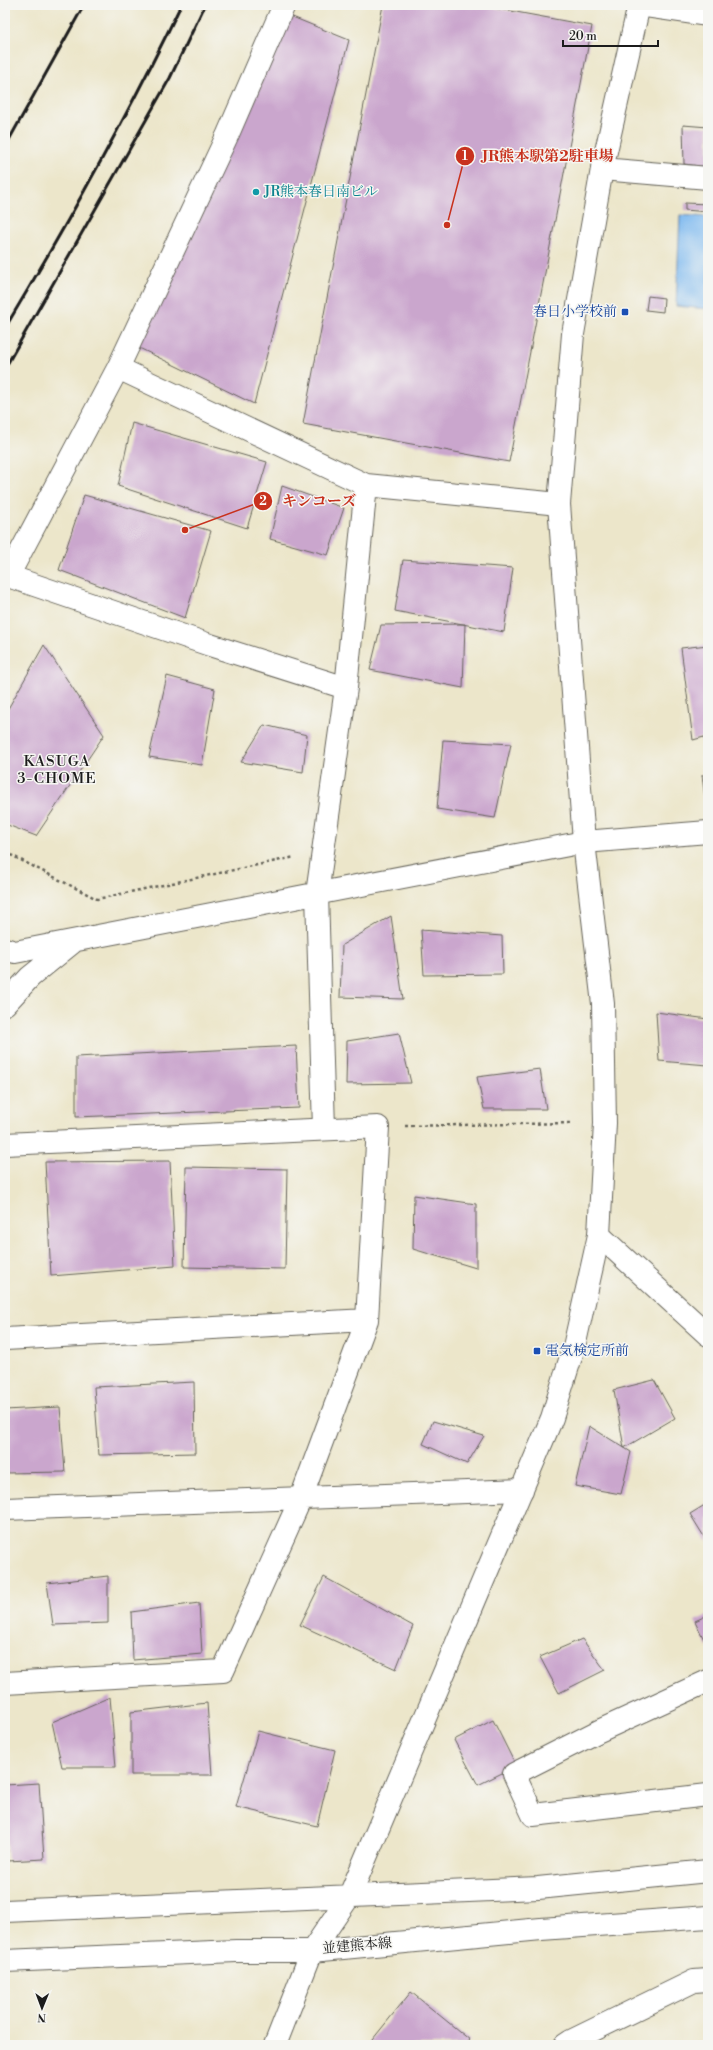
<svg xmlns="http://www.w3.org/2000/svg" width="713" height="2050" font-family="'Libre Bodoni','Noto Serif JP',serif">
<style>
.water{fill:#7eb9f0;stroke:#4d6a86}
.building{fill:#caa6cd}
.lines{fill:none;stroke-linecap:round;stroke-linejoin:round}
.street-casing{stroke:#656359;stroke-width:24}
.secondary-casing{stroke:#656359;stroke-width:24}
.path{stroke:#656359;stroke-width:2.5;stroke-dasharray:3 3;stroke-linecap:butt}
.street{stroke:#fff;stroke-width:22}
.secondary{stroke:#fff;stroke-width:22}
.rail{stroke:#1c1c1c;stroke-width:3}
.culture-dot{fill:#0f9aa8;stroke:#f6f6f2;stroke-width:1.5}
.transit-dot{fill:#1a4fb4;stroke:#f6f6f2;stroke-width:1.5}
.labels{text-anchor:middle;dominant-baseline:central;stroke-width:3;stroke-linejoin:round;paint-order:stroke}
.culture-label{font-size:14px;fill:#0d838f;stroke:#f6f6f2;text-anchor:start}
.transit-label{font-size:14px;fill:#164399;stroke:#f6f6f2;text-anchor:end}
.street-label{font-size:14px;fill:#1c1c1c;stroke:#f6f6f2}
.neighbourhood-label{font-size:15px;letter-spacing:1px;fill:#1c1c1c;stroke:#f6f6f2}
.leader{fill:none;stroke:#c8321e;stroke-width:1.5}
.callout-dot{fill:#c8321e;stroke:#f6f6f2;stroke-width:1.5}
.mark-label{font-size:12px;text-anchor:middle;font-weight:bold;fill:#fff}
.callout-label{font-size:15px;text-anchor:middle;font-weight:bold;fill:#c8321e;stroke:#f6f6f2;stroke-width:3;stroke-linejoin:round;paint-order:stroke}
</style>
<rect width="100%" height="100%" fill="#f6f6f2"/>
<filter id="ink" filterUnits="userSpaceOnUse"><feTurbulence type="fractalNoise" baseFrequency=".025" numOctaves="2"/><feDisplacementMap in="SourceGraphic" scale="8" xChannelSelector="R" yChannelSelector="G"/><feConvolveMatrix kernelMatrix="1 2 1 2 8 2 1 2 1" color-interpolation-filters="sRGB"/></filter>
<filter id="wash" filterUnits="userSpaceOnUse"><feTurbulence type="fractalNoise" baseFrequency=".012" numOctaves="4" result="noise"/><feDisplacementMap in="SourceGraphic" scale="16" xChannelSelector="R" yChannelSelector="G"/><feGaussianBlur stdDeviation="0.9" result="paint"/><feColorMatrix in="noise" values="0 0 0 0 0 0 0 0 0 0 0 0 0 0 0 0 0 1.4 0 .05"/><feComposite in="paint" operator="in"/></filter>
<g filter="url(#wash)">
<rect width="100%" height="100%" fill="#ece6ca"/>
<path class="water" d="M680,215L708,217V309L676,306Z"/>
<g id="blocks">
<path class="building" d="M383,5H478L592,26L509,462L303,424Z
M285,14L349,40L254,404L133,345Z
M683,125L708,127V167L684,164Z
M685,203L708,204V212L685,210Z
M648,296L664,298L663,312L646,310Z
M132,423L267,462L247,528L118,486Z
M282,486L344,508L328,555L270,539Z
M84,495L211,531L185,618L59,570Z
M403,560L513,568L504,632L395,611Z
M465,624L463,688L370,670L381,625Z
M44,645L104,735L36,836L5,824V714Z
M708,645V767H707L704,737L693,740L681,648Z
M167,676L215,689L202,765L149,757Z
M264,725L307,735L303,772L241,762Z
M443,740L511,744L495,818L437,809Z
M708,774V806L706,807L702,775Z
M391,916L403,999L340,997L342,945Z
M421,930L502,936L503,974L424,975Z
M656,1012L708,1019V1065L659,1061Z
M399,1033L411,1083L346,1084L347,1041Z
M296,1046L299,1108L76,1117V1057Z
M540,1069L546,1109H484L477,1077Z
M170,1161L175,1266L51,1276L45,1162Z
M186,1167L287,1169L285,1269L184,1267Z
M414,1195L476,1204V1268L413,1249Z
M654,1380L675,1418L624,1448L614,1390Z
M194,1382L195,1453L99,1455L94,1387Z
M60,1407L65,1472L5,1473V1410Z
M433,1421L484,1436L467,1464L423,1444Z
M589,1426L631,1452L621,1494L575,1486Z
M708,1503V1543L690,1514Z
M108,1576V1623L53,1625L47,1583Z
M324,1577L413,1626L396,1669L300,1625Z
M199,1603L202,1654L133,1660L131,1612Z
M708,1615V1648L695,1621Z
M582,1639L605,1670L559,1693L540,1657Z
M110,1697L116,1767H62L52,1722Z
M207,1703L212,1775H131V1712Z
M493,1720L516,1766L478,1785L454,1740Z
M258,1731L335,1750L317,1826L236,1807Z
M39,1783L44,1859L8,1861L5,1785Z
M411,1992L470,2040L465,2045H368Z"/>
</g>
</g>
<g filter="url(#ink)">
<use href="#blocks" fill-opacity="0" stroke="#656359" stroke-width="1"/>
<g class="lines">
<defs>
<path id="street" d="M639,5L708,15
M602,169L708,178
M118,368L228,134L284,5
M346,688L210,645L8,576L118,368L366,485L559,504
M5,949L15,952L584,842L708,832
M5,1004L30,977L72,943
M324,1129L317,894L346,688L366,485
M5,1144L378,1127L367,1320L301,1498L223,1671L5,1683
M599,1235L708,1335
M5,1339L367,1320
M5,1509L522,1490
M708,1681L599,1731L514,1774L533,1815L708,1795
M565,2045L571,2041L694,1981L708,1980"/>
<path id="secondary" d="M5,1911L538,1888L708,1871
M5,1961L236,1951H312L541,1929L708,1917
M275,2045L312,1951L350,1895L552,1418L574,1347L599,1235L605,1123L603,1004L584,842L559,504L573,334L602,169L639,5"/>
</defs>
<use href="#street" class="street-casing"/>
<use href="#secondary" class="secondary-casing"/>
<path class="path" d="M5,852L97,899L295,857
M405,1126L572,1123"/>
<use href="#street" class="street"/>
<use href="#secondary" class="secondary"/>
<path class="rail" d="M5,7L6,5
M5,147L84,5
M5,328C68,223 128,115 181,5
M5,368L170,78L205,5"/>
</g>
</g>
<circle class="culture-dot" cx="256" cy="192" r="4"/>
<g class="transit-dot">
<rect x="621" y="308" width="8" height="8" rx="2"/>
<rect x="533" y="1347" width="8" height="8" rx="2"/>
</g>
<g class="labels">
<g class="culture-label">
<text x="264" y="192">JR熊本春日南ビル</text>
</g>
<g class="transit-label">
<text x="617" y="312">春日小学校前</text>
<text x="545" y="1351" text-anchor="start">電気検定所前</text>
</g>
<g class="street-label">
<text transform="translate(357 1946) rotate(-5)">並建熊本線</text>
</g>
<g class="neighbourhood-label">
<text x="57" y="761">KASUGA<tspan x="57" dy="17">3-CHOME</tspan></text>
</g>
</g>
<path class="leader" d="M447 225L465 156M185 530L263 501"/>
<g class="callout-dot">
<circle cx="447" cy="225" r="4"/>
<circle cx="185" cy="530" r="4"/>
<circle cx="465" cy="156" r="10"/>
<circle cx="263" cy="501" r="10"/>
</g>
<g class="mark-label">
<text x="465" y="160">1</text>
<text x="263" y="505">2</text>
</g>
<g class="callout-label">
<text x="548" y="161">JR熊本駅第2駐車場</text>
<text x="319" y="506">キンコーズ</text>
</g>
<rect width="713" height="2050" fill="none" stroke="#f6f6f2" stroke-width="20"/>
<g transform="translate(42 2008) rotate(181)" stroke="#f6f6f2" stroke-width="3" paint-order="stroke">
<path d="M0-3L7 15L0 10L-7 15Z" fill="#1c1c1c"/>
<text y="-6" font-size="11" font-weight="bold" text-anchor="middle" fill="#1c1c1c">N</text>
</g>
<path d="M563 40v6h95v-6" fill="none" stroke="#1c1c1c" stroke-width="2"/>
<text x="569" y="40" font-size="12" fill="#1c1c1c" stroke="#f6f6f2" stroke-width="3" paint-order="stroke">20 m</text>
</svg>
